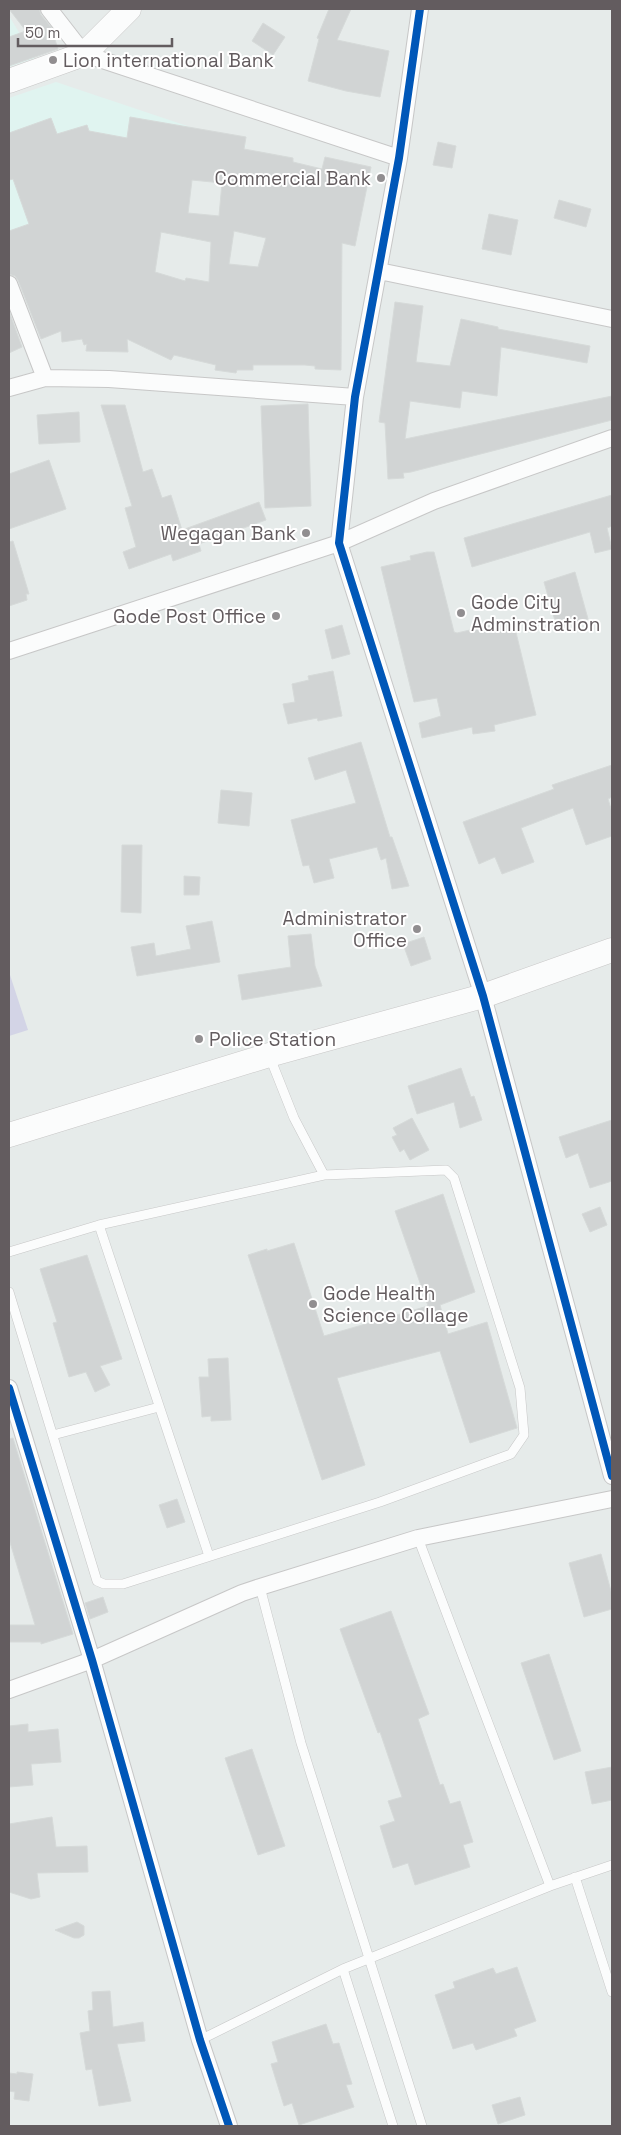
<svg xmlns="http://www.w3.org/2000/svg" width="621" height="2135" font-family="'Space Grotesk',sans-serif">
<style>
.commercial{fill:#e0f4f0}
.green{fill:#d3d4e6}
.building{fill:#d1d4d4;stroke:#d6dad9;fill-rule:evenodd}
.lines{fill:none;stroke-linecap:round;stroke-linejoin:round}
.lane-casing{stroke:#c7c7c7;stroke-width:10}
.street-casing{stroke:#c7c7c7;stroke-width:18}
.secondary-casing{stroke:#c8c7c7;stroke-width:25}
.lane{stroke:#fbfcfc;stroke-width:9}
.street{stroke:#fbfcfc;stroke-width:16}
.secondary{stroke:#fbfcfc;stroke-width:24}
.cycleway-casing{stroke:#fff;stroke-width:11}
.cycleway{stroke:#0057b8;stroke-width:8}
.poi-dot{fill:#918e90;stroke:#fff;stroke-width:2}
.labels{text-anchor:middle;dominant-baseline:central;stroke-width:4;stroke-linejoin:round;paint-order:stroke}
.poi-label{font-size:19px;fill:#635c5f;stroke:#fff;text-anchor:start}
</style>
<rect width="100%" height="100%" fill="#e6ebea"/>
<path class="commercial" d="M9,16L35,58L9,67Z
M56,82L247,146L9,234V98Z"/>
<path class="green" d="M9,972L28,1030L9,1036Z"/>
<path class="building" d="M9,9H39L41,15L51,27L58,49L9,66V37L26,31Z
M329,9H351L337,40L389,51L380,97L346,91L308,81L319,39L317,38Z
M263,23L285,37L273,55L252,41Z
M130,117L246,137L244,149L293,158V162L322,169L325,157L371,167L355,246L342,243L341,370L315,369V366L305,365H253V370H237L236,373L215,370L216,365L174,355L171,360L127,339L128,352L86,351L87,344L84,345L82,339L62,342L61,331L41,339L18,280L15,276L9,274V231L29,224L13,179L9,180V133L51,118L57,134L87,125L89,131L127,138ZM192,180L222,183L219,216L188,213ZM234,231L266,238L258,267L229,264ZM161,232L211,242L209,282L186,278L185,281L155,272Z
M438,142L456,146L452,168L433,165Z
M559,200L591,209L586,227L554,218Z
M489,214L518,220L511,255L482,249Z
M395,302L423,306L416,362L450,366L461,319L498,327V329L590,346L587,363L501,347L497,396L462,391L460,408L410,401L405,439L612,396V420L411,472L403,473L404,478L388,479L385,423L379,422Z
M9,311L22,347L9,353Z
M308,404L311,506L265,508L261,406Z
M101,405H125L143,472L152,469L162,498L171,495L182,530L259,502L266,520L199,544L201,551L173,561L171,554L129,569L123,552L136,547L125,508L132,506Z
M79,412L80,442L39,444L37,415Z
M49,460L66,509L9,529V474Z
M612,495V526L607,528L612,549L595,553L590,532L472,567L464,538Z
M13,541L29,594H26L27,600L9,606V542Z
M427,552H434L454,632L457,633L513,620L536,715L494,725L495,731L473,734L472,727L422,738L419,723L441,716L437,698L414,702L381,567L411,560L410,556Z
M575,572L588,619L557,628L544,582Z
M342,625L350,654L332,659L325,630Z
M333,671L342,716L318,721L317,718L288,724L283,704L295,702L292,684L309,680L308,676Z
M361,742L390,837H392L409,886L392,889L386,858L381,860L377,847L329,859L334,878L314,883L309,865L303,866L291,820L356,803L346,770L315,780L308,758Z
M612,765V797L608,799L612,812V836L586,845L573,808L521,828L534,862L502,874L495,857L479,864L463,822L554,789L552,785Z
M221,790L252,793L249,826L218,823Z
M122,845H142L141,913L121,912Z
M184,876L200,877L199,895H184Z
M212,921L220,962L137,976L131,947L154,943L156,956L191,949L186,926Z
M311,934L315,966L322,986L242,1000L238,975L291,967L288,936Z
M424,937L431,959L411,966L403,944Z
M461,1068L471,1097L474,1096L482,1120L460,1128L454,1102L417,1114L408,1086Z
M412,1118L429,1150L410,1160L404,1149L400,1152L392,1137L397,1135L393,1128Z
M612,1120V1181L590,1188L578,1153L566,1158L559,1137Z
M443,1194L475,1292L440,1305L448,1334L487,1322L517,1428L470,1443L440,1351L337,1378L365,1465L322,1480L248,1255L267,1249V1251L294,1243L324,1336L428,1306L395,1211Z
M600,1207L607,1225L590,1232L582,1214Z
M87,1255L122,1359L100,1366L110,1385L95,1392L86,1372L69,1377L53,1323L57,1322L40,1269Z
M228,1358L231,1420L211,1421V1416L202,1417L199,1377H209L208,1359Z
M13,1438L73,1634L41,1644V1642H9V1625H35L9,1539V1439Z
M177,1499L185,1522L167,1528L159,1505Z
M601,1554L612,1595V1609L584,1617L569,1563Z
M103,1597L108,1612L90,1619L85,1603Z
M391,1611L429,1714L418,1719L440,1785L443,1784L450,1804L460,1801L473,1842L463,1845L470,1867L415,1885L408,1863L393,1868L380,1826L395,1821L388,1801L402,1797L380,1732L378,1733L340,1629Z
M549,1654L581,1751L554,1760L521,1663Z
M28,1724V1732L58,1729L61,1762L31,1764L33,1785L9,1787V1726Z
M252,1749L285,1846L258,1855L225,1758Z
M612,1767V1800L592,1804L585,1772Z
M52,1817L56,1847L87,1846L88,1872L37,1873L40,1897L31,1899L9,1892V1824Z
M77,1922L84,1926V1935L79,1938H74L55,1930Z
M517,1967L536,2021L514,2029L517,2036L476,2050L473,2043L453,2049L435,1995L455,1988L453,1982L493,1968L496,1974Z
M110,1991L113,2027L143,2022L145,2041L117,2044L131,2101L99,2106L92,2069L86,2070L80,2033L90,2031L88,2011L93,2010L92,1992Z
M326,2024L333,2044L339,2043L352,2084L346,2085L354,2107L299,2125L292,2103L284,2106L271,2064L278,2062L272,2042Z
M17,2072L33,2074L29,2101L14,2099L15,2092L9,2091V2073L17,2074Z
M520,2097L525,2115L498,2124L492,2105Z"/>
<g class="lines">
<defs>
<path id="lane" d="M269,1055L294,1118L324,1175
M99,1225L209,1556
M9,1252L99,1225L324,1175L446,1170L454,1178L520,1388L524,1435L511,1454L380,1502L123,1584H104L97,1581L9,1292
M53,1435L159,1407
M418,1538L550,1886
M260,1587L301,1743L422,2126
M575,1877L612,1992
M343,1969L393,2126
M200,2040L343,1969L550,1886L612,1865"/>
<path id="street" d="M49,9L84,54L399,158
M420,9L399,158L355,397L339,543L483,996L612,1476
M379,271L612,319
M9,284L45,378
M9,388L45,378L109,379L355,397
M9,651L339,543L434,501L612,438
M9,1388L92,1660L200,2040L229,2126
M9,1690L92,1660L242,1593L260,1587L418,1538L612,1499"/>
<path id="secondary" d="M9,81L84,54L129,9
M9,1135L269,1055L483,996L612,950"/>
</defs>
<use href="#lane" class="lane-casing"/>
<use href="#street" class="street-casing"/>
<use href="#secondary" class="secondary-casing"/>
<use href="#lane" class="lane"/>
<use href="#street" class="street"/>
<use href="#secondary" class="secondary"/>
<defs>
<path id="cycleway" d="M420,9L399,158L355,397L339,543L483,996L612,1476
M9,1388L92,1660L200,2040L229,2126"/>
</defs>
<use href="#cycleway" class="cycleway-casing"/>
<use href="#cycleway" class="cycleway"/>
</g>
<g class="poi-dot">
<circle cx="53" cy="60" r="5"/>
<circle cx="381" cy="178" r="5"/>
<circle cx="306" cy="533" r="5"/>
<circle cx="461" cy="613" r="5"/>
<circle cx="276" cy="616" r="5"/>
<circle cx="417" cy="929" r="5"/>
<circle cx="199" cy="1039" r="5"/>
<circle cx="313" cy="1304" r="5"/>
</g>
<g class="labels">
<g class="poi-label">
<text x="63" y="60">Lion international Bank</text>
<text x="371" y="178" text-anchor="end">Commercial Bank</text>
<text x="296" y="533" text-anchor="end">Wegagan Bank</text>
<text x="471" y="602">Gode City<tspan x="471" dy="22">Adminstration</tspan></text>
<text x="266" y="616" text-anchor="end">Gode Post Office</text>
<text x="407" y="918" text-anchor="end">Administrator<tspan x="407" dy="22">Office</tspan></text>
<text x="209" y="1039">Police Station</text>
<text x="323" y="1293">Gode Health<tspan x="323" dy="22">Science Collage</tspan></text>
</g>
</g>
<rect width="621" height="2135" fill="none" stroke="#635c5f" stroke-width="20"/>
<path d="M18 38v8h154v-8" fill="none" stroke="#635c5f" stroke-width="2.5"/>
<text x="25" y="38" font-size="15" fill="#635c5f" stroke="#ffffff" stroke-width="4" paint-order="stroke">50 m</text>
</svg>
